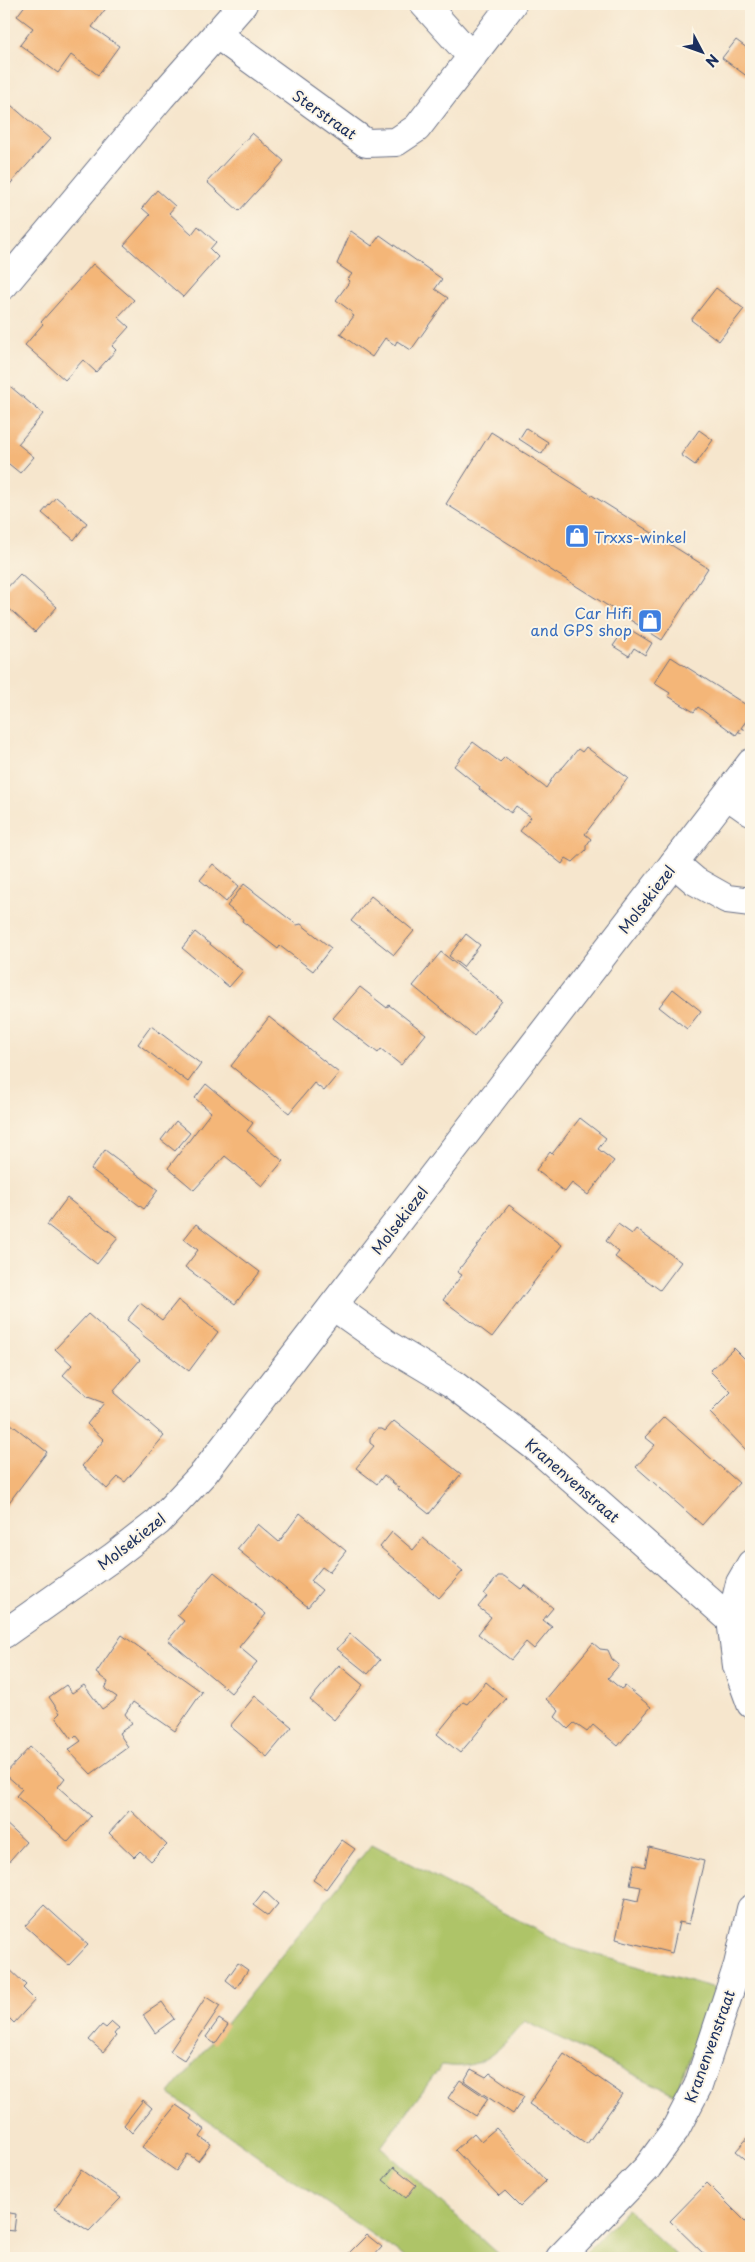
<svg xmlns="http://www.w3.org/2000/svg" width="755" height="2262" font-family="'Playpen Sans',sans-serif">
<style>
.green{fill:#aec468;stroke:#647a63}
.building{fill:#f4b678}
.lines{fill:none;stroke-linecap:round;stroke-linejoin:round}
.minor-casing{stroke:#686f85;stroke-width:30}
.major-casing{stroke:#686f85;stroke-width:30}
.path{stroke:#686f85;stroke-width:3;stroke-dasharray:1 4;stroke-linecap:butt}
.minor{stroke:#fff;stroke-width:28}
.major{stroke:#fff;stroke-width:28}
.labels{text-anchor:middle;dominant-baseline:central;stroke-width:4;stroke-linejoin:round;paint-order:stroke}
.street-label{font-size:15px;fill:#1b2f5e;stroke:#fcf5e5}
.shop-label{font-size:15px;fill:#366cbe;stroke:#fcf5e5;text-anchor:start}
</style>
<rect width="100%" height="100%" fill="#fcf5e5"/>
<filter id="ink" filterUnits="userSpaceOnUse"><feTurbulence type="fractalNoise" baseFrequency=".02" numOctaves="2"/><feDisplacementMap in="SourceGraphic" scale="10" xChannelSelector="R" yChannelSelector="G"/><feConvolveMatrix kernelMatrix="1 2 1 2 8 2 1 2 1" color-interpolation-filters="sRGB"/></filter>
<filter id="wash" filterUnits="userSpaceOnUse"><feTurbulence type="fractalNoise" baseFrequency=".0096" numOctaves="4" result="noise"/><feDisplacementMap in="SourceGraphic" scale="20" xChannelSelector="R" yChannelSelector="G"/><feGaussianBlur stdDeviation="1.12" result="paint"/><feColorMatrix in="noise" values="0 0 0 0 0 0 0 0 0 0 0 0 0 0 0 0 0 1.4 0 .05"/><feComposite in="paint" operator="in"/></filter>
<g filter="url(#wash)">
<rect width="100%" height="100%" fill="#f6e6cd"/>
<path class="green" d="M372,1844L572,1948L715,1988L703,2028L674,2094L525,2021C499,2049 484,2072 442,2065L381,2147L502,2258H406L169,2094Z
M627,2209L679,2258H581Z"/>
<g id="blocks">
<path class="building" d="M26,4H102L107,7L92,27L119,46L98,75L71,55L58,73L20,45L33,28L17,16Z
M736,40L751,51V74L748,77L722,58Z
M4,99L50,139L4,191Z
M252,133L284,161L239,211L207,182Z
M157,190L175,206L169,213L192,234L198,226L216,242L210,249L218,257L183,297L124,245L150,215L142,208Z
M351,231L372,246L380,235L442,279L435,289L448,298L411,350L397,341L395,345L385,338L372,357L340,334L354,316L351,314L352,312L336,300L350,281L348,279L352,274L337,264Z
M93,264L134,300L118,317L129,327L112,346L116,350L96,372L83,360L65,380L25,345L43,324L41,322Z
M716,288L744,309L719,341L691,320Z
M5,382L43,414L18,444L34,457L20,473L4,460Z
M526,428L548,442L542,454L519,439Z
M699,430L713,440L695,465L681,455Z
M491,432L708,568L662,640L446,504Z
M56,497L87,523L74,540L42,513Z
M20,574L57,607L35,632L4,604V591Z
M626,627L652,643L645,655L634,648L629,656L613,646Z
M671,657L751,708V714L736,735L698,707L694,712L668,696L670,693L654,683Z
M473,742L500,762L505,757L546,788L555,774L564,766L578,749L582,752L586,747L628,778L585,834L591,839L586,846V850L573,862L566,858L562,864L520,831L531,817L516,806L511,813L479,789L480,787L454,766Z
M213,864L239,886L226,902L200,880Z
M244,884L297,925L301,924L331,948L313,971L280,946L278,949L242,921L243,919L227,906Z
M371,896L414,931L394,955L351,921Z
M195,932L243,971L229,987L182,948Z
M466,934L480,945L463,967L449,956Z
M441,952L502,1001L474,1036L413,986Z
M360,987L387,1008L389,1005L426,1034L401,1065L381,1049L378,1053L333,1018Z
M673,989L701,1011L687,1029L659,1007Z
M269,1017L339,1073L324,1091L314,1083L289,1113L231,1066Z
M151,1026L201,1064L188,1082L138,1044Z
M206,1084L253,1123L247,1131L283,1161L262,1186L225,1156L194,1190L168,1168L211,1112L195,1098Z
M580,1118L606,1138L598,1149L614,1161L588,1195L572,1183L565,1192L536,1170L550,1152L552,1154Z
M176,1121L190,1133L175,1151L161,1140Z
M105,1150L158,1190L144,1209L91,1169Z
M67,1198L118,1238L97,1264L47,1225Z
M509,1205L562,1245L492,1337L443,1300L462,1275L457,1272Z
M196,1224L260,1272L235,1304L185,1267L198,1250L184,1239Z
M618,1224L632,1234L636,1229L681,1262L660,1290L615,1257L619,1252L606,1241Z
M178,1300L218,1332L189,1371L141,1334L142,1332L127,1320L140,1303L162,1320Z
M88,1314L140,1360L114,1390V1393L164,1436L125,1482L118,1477L107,1489L82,1466L104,1440L87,1424L104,1403L88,1397L63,1375L72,1365L55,1349Z
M734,1348L751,1365V1448L748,1452L710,1413L731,1392L710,1371Z
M664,1417L739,1483L702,1525L636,1467L655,1445L645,1437Z
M394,1421L461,1474L429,1514L398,1489L399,1488L384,1475L377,1484L356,1468L374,1446L370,1443V1438L377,1429H382L385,1431Z
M11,1424L47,1452L4,1509V1434Z
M300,1513L346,1551L329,1572L322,1567L311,1581L322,1590L308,1607L237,1549L258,1524L279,1542Z
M392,1532L413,1550L423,1538L463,1571L439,1598L380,1547Z
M214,1572L266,1614L239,1647L257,1662L231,1693L168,1640L184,1621L177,1615Z
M498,1576H504L521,1589L525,1585L553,1608L543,1620L552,1627L534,1649L526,1642L511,1660L478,1634L491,1617L478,1607L487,1596L484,1594Z
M350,1634L380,1660L368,1674L337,1649Z
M122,1635L202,1692L175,1731L133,1702L125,1714L132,1724L119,1733L128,1747L91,1774L68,1750L81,1741L76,1735L72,1739L56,1717L60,1713L49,1697L66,1685L72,1693L84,1685L102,1709L114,1701L117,1697L105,1689L108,1682L96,1673Z
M593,1643L600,1649L608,1650L612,1659L619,1665L608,1678L621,1689L625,1686L651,1707L618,1746L593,1725L587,1732L574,1723L568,1729L555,1717L559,1711L546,1699Z
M339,1665L363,1685L334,1720L310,1700Z
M486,1682L506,1699L460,1753L437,1734L463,1702L467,1704Z
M255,1696L292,1727L267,1757L230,1726Z
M30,1747L65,1778L58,1787L91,1816L68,1842L16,1796L22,1789L5,1774Z
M130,1810L167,1845L151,1861L140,1851L134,1857L109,1833Z
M4,1822L26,1842L4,1867Z
M342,1840L355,1849L326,1889L313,1880Z
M649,1847L704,1861L689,1924L679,1922L672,1953L616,1939L625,1898L638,1901L641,1887L630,1885L634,1864L645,1867Z
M264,1891L278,1904L268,1916L253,1905Z
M44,1905L88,1945L69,1965L25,1926Z
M238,1963L248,1970L236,1988L226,1980Z
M4,1964L26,1985L23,1988L35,2000L14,2023L9,2018L4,2024Z
M206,1997L220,2006L184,2060L170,2051Z
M162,2002L174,2019L155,2033L143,2015Z
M219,2019L228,2025L215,2044L206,2037Z
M112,2022L119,2028L114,2034L116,2036L103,2052L89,2040L102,2025L106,2028Z
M564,2054L622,2094L587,2144L529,2104Z
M471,2069L486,2077L490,2073L524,2097L513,2114L464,2081Z
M460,2080L488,2099L476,2116L448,2098Z
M143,2100L152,2108L132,2133L124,2125Z
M176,2105L192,2116L190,2119L205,2130L200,2137L211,2144L198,2161L188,2154L176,2171L142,2147Z
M496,2128L546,2181L520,2206L505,2191L499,2196L455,2150L474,2133L481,2141Z
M751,2134V2164L736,2151Z
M394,2167L416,2185L406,2198L383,2180Z
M81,2170L121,2198L89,2231L55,2209Z
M707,2183L747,2223L751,2219V2258H708L670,2221Z
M4,2212L16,2214L14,2231L4,2230Z
M367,2235L382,2247L373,2257L375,2258H344Z"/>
</g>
</g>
<g filter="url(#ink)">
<use href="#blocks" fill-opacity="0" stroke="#686f85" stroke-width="1"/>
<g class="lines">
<defs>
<path id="minor" d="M424,4L472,57
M216,34L366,143L396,142L417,128L512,4
M4,285L161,97L243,4
M727,795L751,812
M674,863L695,881L727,899L751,902
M333,1306L388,1345L453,1384L538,1449L731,1620L737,1666L751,1704
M731,1620L740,1583L751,1564
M560,2258L647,2168L675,2130L698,2086L738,1965L751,1909"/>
<path id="major" d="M4,1634L113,1557L158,1522L204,1473L751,763"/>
</defs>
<use href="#minor" class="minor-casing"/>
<use href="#major" class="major-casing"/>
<path class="path" d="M740,733L751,719"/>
<use href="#minor" class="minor"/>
<use href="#major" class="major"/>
</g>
</g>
<defs>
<symbol id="shop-square" viewBox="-11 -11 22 22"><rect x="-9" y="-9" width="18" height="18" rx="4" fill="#3f7fe0" stroke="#fcf5e5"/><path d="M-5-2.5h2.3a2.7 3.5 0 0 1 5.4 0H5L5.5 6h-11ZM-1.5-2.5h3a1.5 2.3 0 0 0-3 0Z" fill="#fff"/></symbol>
</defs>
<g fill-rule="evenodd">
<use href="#shop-square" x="563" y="522" width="28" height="28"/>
<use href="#shop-square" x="636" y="607" width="28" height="28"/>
</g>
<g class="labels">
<g class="street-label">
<text transform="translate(325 114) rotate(35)">Sterstraat</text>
<text transform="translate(646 899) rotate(-52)">Molsekiezel</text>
<text transform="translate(399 1220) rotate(-52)">Molsekiezel</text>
<text transform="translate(573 1480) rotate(41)">Kranenvenstraat</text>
<text transform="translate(131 1541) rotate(-38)">Molsekiezel</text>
<text transform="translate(709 2046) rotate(-70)">Kranenvenstraat</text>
</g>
<g class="shop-label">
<text x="594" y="536">Trxxs-winkel</text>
<text x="632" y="612" text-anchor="end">Car Hifi<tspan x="632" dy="17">and GPS shop</tspan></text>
</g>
</g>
<rect width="755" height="2262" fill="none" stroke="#fcf5e5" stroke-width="20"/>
<g transform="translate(702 52) rotate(131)" stroke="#fcf5e5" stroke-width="4" paint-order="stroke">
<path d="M0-4L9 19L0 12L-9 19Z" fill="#1b2f5e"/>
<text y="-8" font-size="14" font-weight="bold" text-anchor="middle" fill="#1b2f5e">N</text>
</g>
</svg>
